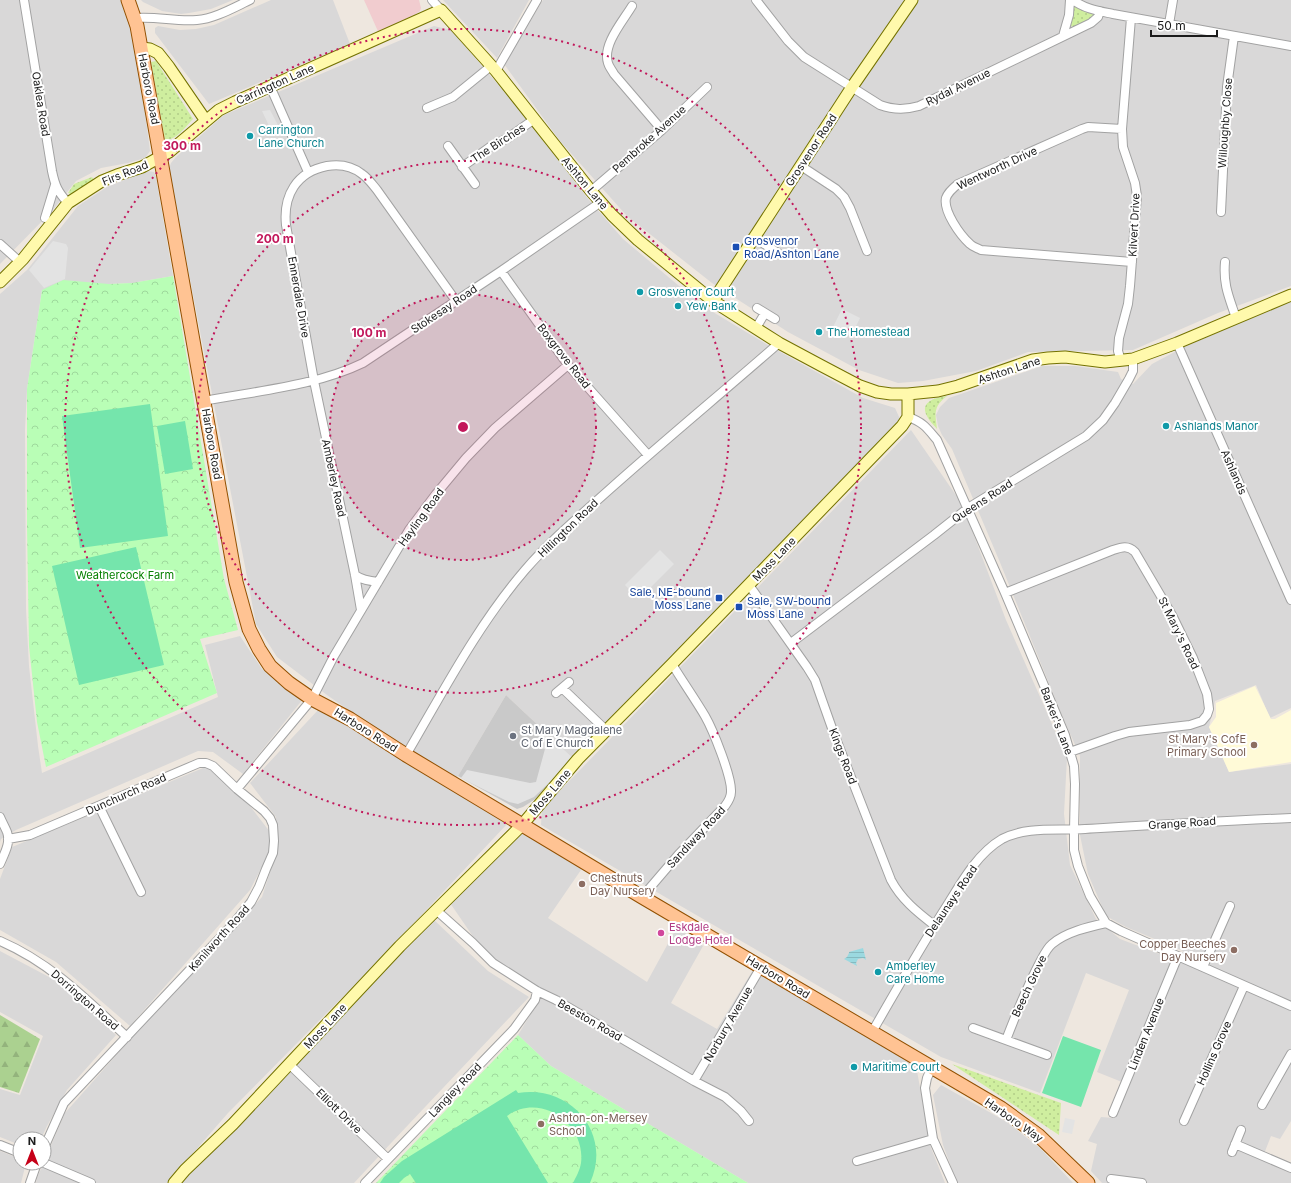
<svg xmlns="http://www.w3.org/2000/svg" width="1291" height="1183" font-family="Inter,sans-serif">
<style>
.residential{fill:#d9d8d8}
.commercial{fill:#f1cccf}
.education{fill:#fffad7}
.religious{fill:#c9c9c9}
.grass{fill:url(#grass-dots)}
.forest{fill:url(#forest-firs)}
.park{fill:url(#park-crowns)}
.pitch{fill:#75e5ac}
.parking{fill:#e3e3e3}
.water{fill:url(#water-rules)}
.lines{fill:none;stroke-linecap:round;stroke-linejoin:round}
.street-casing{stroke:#a2a2a2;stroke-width:10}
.secondary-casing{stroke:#747200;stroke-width:13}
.primary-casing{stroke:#925000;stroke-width:15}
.street{stroke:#fff;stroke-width:8}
.secondary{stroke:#fff9ac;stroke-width:11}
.primary{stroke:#ffc393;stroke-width:13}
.ring{fill:none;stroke:#c2185b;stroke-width:2;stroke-dasharray:2 4}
.culture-dot{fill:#0f9aa8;stroke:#fff;stroke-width:1.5}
.transit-dot{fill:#1a4fb4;stroke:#fff;stroke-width:1.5}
.worship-dot{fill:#6b7280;stroke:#fff;stroke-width:1.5}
.education-dot{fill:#8d6e63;stroke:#fff;stroke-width:1.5}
.hotel-dot{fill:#d1479c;stroke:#fff;stroke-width:1.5}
.labels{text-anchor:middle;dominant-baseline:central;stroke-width:4;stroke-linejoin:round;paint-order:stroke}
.street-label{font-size:11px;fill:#1b1b1b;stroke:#fff}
.culture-label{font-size:11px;fill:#0d838f;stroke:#fff;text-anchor:start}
.transit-label{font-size:11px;fill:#164399;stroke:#fff;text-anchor:start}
.park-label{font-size:11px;fill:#068002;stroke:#fff}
.worship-label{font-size:11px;fill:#5b616d;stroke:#fff;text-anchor:start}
.education-label{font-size:11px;fill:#785e54;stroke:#fff;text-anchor:end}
.hotel-label{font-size:11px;fill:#b23c85;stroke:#fff;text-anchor:start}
.centre{fill:#c2185b;stroke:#fff;stroke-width:2}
.ring-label{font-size:12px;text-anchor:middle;font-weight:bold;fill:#c2185b;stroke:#fff;stroke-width:4;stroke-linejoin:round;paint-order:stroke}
</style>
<defs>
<pattern id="grass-dots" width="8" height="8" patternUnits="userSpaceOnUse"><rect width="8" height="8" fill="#cfee9f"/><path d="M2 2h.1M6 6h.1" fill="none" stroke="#b1cc88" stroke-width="1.8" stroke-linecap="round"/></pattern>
<pattern id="forest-firs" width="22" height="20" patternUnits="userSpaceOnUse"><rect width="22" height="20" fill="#abd190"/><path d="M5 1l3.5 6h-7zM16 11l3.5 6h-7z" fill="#93b37c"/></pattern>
<pattern id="park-crowns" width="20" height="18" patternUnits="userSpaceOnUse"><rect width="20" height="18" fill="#b9feb6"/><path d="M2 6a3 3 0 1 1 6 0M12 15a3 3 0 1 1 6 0" fill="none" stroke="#9ed99c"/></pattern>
<pattern id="water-rules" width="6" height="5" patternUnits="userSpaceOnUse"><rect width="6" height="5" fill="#9bd9e0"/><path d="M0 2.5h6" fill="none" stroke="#85bac0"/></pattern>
</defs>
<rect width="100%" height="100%" fill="#eee7df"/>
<path class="residential" d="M0,0H125L139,65L149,143L150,151L145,158L128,163L101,168L76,181L52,211L0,264Z
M141,0H233L211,9L189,13L181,14L162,11L143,2Z
M271,0H333L350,44L209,104L155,33V28L158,26L180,30L196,29L214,25Z
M443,0H529L497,58Z
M543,0H1291V286L1218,313L1133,350L1028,352L976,371L923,381L898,383L859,370L788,332L712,283L627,216L560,141L504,64Z
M434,26L451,30L514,103L589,200L623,239L703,306L766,344L863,398L895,408L900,419L574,759L506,695L458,776L452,782L327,695L277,657L256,624L169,169L171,163L176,157L224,115Z
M147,171L154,172L156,177L173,276L132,283L109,284L42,290L27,389L25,429L26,609L29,666L38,746L42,773L218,697L205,645L240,636L262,669L303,699L243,774L213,752L198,751L16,830L1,839L0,842V294L27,270L78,206L107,187Z
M1291,301V708L1270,718L1256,685L1215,701L1209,727L1229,772L1291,764V1121L1280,1139L1271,1136L1262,1159L1291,1173V1183H1102L1091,1171L1097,1144L1088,1141L1101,1117L1114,1118L1179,962L1183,951L1126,927L1106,916L1088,874L1080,835V756L1061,713L999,560L952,449L942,435L938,426L936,415L940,407L949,398L1042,366H1075L1118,372L1121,379L1133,384L1152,364L1184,347Z
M911,430L962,504L1006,620L1067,758L1064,814L1070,865L1096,919L1120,939L1173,959L1122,1082L1097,1072L1129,990L1086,973L1040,1093L941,1057L541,825L542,809Z
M319,709L508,823L384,955L228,1113L167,1183H36L37,1178L65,1113L142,1026L262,897L277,850L276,817L250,783Z
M208,766L250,806L270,832L272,847L250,890L130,1026L56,962L0,930V879L12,847Z
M517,831L583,867L548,918L647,982L677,927L703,946L671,1003L717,1029L753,970L764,978L915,1060L931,1148L945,1183H748L551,1066L518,1035L544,992L483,951L450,903Z
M433,919L488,971L529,997L392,1142L354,1183H180Z
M0,951L68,987L116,1035L67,1090L47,1126L41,1139H20V1145L0,1137V1089L20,1095L43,1036L0,1012Z
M941,1085L1007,1122L1041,1149L1073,1183H957L943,1145L933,1095Z
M0,1151L20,1159V1163H26L21,1183H0Z"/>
<path class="commercial" d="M364,0H419L421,8L420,11L381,38Z"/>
<path class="education" d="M1255,686L1271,719H1275L1291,710V762L1229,772L1209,727L1216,717V703Z"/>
<path class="religious" d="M506,695L574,759L537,798L523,807L517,809L458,776Z"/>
<path class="grass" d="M1075,1L1090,9L1098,17L1075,30L1068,22Z
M156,61L193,119C185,127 177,140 165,140L151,62Z
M92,177L94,180L74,193L71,194L68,193L74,184Z
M947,396C933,407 935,413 937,429C934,425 929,421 927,416C919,402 936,397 947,396Z
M952,1064L1061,1103L1059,1135Z"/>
<path class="forest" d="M0,1015L40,1039L19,1093L0,1087Z"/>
<path class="park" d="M173,276L224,579L238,630L200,639L217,693L46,767L37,722L29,646L27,526V389L42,290L63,280L109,284L132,283Z
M518,1035L551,1066L748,1183H376Z"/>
<path class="pitch" d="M150,404L168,536L80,548L62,416Z
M185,421L193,469L165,474L157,426Z
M136,547L164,665L79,685L52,566Z
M1063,1036L1101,1050L1081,1107L1042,1093Z
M516,1090L518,1093C570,1084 613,1133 590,1183H573C576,1177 580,1170 581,1163C586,1123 540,1092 507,1116L548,1183H416L410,1174L404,1178L399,1183H380L384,1177L402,1161Z"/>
<path class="parking" d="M270,110L280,129L273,134L262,111Z
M53,241L66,244L68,248L65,279L44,288L29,270Z
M842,309L860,318L851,336L833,327Z
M660,550L674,564L639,599L625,585Z
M545,732L574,759L534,797L518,804L509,802L461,778L467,770L530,783L536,782L545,749L537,747Z
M1065,1118L1075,1120L1072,1134L1062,1132Z"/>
<path class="water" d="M863,948L866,960L863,958L858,959L856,963L857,966L844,959L847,957L849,953V952Z"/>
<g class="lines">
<defs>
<path id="street" d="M24,0L52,171C55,186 58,192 68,203
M432,0L441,10
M756,0L788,41L804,57L880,105C894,110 905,110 919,106L1091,23L1098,17L1100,11
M1073,0C1085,9 1099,11 1113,14L1291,46
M632,6C623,21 602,45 608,63C609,67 612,70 614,74L662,130
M135,18C157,16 176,22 197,20C214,19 235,7 250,0
M1169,24L1173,0
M1063,36L1069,15L1070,0
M496,71L537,0
M270,86L308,172
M427,108L453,97L491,66
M1122,129L1088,127L1082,129L958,184C953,188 948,192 946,198C943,211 960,235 970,244C973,247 977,248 981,250L1132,262
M448,146L475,184
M801,166L836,189L844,197L850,208L867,251
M462,167L490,147L508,138L533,120
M591,191L662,130L707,87
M1221,212L1227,87L1234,36
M45,218L55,185
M755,238L778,253
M0,244L20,262
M1225,262C1223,285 1229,297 1236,318
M501,271L568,365L648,455
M757,308L775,319
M756,328L765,313
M1177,343L1291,600
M1121,361L1118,351L1119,338L1128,304L1130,286L1137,196L1135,183L1123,147L1122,129L1131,18
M204,401C256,391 316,386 363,363L501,271L601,202
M908,417C923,422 927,428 937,440L1005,593L1065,735L1074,766L1075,784L1074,830V850L1078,866L1090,896L1106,923L1121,931L1291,1006
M355,575C362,580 369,581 378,582
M749,585L807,667L815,680L822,700L833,731L891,880C901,899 917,912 934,925
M1005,593L1113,550C1122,547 1128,545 1135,552L1172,615L1193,658L1207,694L1209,709L1207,715L1202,721L1190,725L1129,732L1115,736L1070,752
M361,610L355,575L314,381L286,225C283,196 296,172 327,166C339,164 352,166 362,174C368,178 372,184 377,190L456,301
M791,643L934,535L968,508L1086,436L1103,420L1115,403L1129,379L1133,371V359
M562,688L607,731
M556,693L569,682
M406,755C443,692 477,626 525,570C551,540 581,515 610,489C666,439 723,392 779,343
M237,789L312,699L334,656L409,530L436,494L466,458L495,428L568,365
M99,806L141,892
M0,817C2,822 5,827 7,832C11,843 4,854 0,864
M8,839L30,835L199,763H206L213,766L237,789L264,811L270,818L273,825L274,841L273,853L266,869L259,887L251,902L234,923L64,1103L44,1148
M642,897L678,855L725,806C728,802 731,797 731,792C732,777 713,730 705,716C695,699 683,682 672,664
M436,910L473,943L493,963L537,991L556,1000L694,1081L725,1097L741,1111L749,1121
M0,941C51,963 87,1000 127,1037
M1203,967L1230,906
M973,1028L1047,1055
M872,1032C897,989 921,946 948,904C962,881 978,853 1002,839C1026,826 1059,831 1085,829C1154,825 1222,821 1291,818
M1006,1040C1016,1014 1026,989 1039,964C1043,957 1046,949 1052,944C1066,932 1088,927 1106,923
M289,1064L388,1159
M932,1067L927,1078L925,1088L933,1139L953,1183
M694,1081L761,967
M1262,1105L1291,1054
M1113,1113L1178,956
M1184,1121L1244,986
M1235,1144L1291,1168
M0,1145L20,1153
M1232,1152L1241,1130
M857,1161L933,1139
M44,1163L91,1183
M1111,1179L1142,1183
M30,1183L37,1163
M365,1183L514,1029L535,1000L537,991"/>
<path id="secondary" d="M141,48L150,49L158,53L169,67L206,121
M0,282L23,259L68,203L102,181L117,175L142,167L169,152L219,110L235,102L441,10L496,71L591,191L612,215L638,240L713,301L779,343L822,366L860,386L877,392L891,394H908L938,391L958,386L1033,360L1048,358L1065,357L1105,362L1133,359L1177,343L1291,295
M713,301L852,87L912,0
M174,1183L185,1170L233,1124L400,946L522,825L578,759L672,664L902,426L908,417V394"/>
<path id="primary" d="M128,0L137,26L236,582L249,629L259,649L270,666L289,683L312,699L350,719L406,755L642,897L1001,1108L1038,1135L1088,1183"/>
</defs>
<use href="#street" class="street-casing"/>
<use href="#secondary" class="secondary-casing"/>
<use href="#primary" class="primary-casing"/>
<use href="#street" class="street"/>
<use href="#secondary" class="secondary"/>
<use href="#primary" class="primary"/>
</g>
<circle cx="463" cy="427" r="133" fill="#c2185b" fill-opacity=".12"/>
<g class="ring">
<circle cx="463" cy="427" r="133"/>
<circle cx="463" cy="427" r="266"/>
<circle cx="463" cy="427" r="398"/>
</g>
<g class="culture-dot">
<circle cx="250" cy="136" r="4"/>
<circle cx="640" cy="292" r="4"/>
<circle cx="678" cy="306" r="4"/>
<circle cx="819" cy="332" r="4"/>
<circle cx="1166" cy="426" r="4"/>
<circle cx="878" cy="972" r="4"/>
<circle cx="854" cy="1067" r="4"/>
</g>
<g class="transit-dot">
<rect x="732" y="243" width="8" height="8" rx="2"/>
<rect x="715" y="594" width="8" height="8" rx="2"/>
<rect x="735" y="603" width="8" height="8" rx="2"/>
</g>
<circle class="worship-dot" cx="513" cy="736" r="4"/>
<g class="education-dot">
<circle cx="1254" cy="745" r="4"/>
<circle cx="582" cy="884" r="4"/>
<circle cx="1234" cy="950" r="4"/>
<circle cx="541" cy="1124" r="4"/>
</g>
<circle class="hotel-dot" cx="661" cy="933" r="4"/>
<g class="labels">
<g class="street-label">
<text transform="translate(275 84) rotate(-24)">Carrington Lane</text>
<text transform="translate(958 87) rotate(-26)">Rydal Avenue</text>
<text transform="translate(149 89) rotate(79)">Harboro Road</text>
<text transform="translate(41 104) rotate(81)">Oaklea Road</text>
<text transform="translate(1225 123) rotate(-86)">Willoughby Close</text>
<text transform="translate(649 139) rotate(-42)">Pembroke Avenue</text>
<text transform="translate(498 143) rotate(-33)">The Birches</text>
<text transform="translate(811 150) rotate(-57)">Grosvenor Road</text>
<text transform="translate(997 168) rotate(-25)">Wentworth Drive</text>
<text transform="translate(125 173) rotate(-22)">Firs Road</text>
<text transform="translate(585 183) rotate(50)">Ashton Lane</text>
<text transform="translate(1134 225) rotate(-87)">Kilvert Drive</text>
<text transform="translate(299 297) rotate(80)">Ennerdale Drive</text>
<text transform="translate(444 309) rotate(-34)">Stokesay Road</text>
<text transform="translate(564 356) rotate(52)">Boxgrove Road</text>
<text transform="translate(1009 370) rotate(-18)">Ashton Lane</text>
<text transform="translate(212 444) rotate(80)">Harboro Road</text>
<text transform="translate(1234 472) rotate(66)">Ashlands</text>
<text transform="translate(334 478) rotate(78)">Amberley Road</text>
<text transform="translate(982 501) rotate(-33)">Queens Road</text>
<text transform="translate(421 517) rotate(-54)">Hayling Road</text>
<text transform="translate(568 528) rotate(-44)">Hillington Road</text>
<text transform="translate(774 559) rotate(-46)">Moss Lane</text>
<text transform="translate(1179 633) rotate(64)">St Mary's Road</text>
<text transform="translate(1057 721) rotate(69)">Barker's Lane</text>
<text transform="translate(366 730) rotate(32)">Harboro Road</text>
<text transform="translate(843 756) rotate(69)">Kings Road</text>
<text transform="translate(550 792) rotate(-49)">Moss Lane</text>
<text transform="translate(126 794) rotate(-24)">Dunchurch Road</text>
<text transform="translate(1182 823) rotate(-4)">Grange Road</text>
<text transform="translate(696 837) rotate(-47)">Sandiway Road</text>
<text transform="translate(951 901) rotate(-56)">Delaunays Road</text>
<text transform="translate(219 938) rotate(-48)">Kenilworth Road</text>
<text transform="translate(778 977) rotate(31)">Harboro Road</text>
<text transform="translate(1029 986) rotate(-65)">Beech Grove</text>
<text transform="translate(85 1000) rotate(41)">Dorrington Road</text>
<text transform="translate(590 1020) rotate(30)">Beeston Road</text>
<text transform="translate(728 1024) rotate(-60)">Norbury Avenue</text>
<text transform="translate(325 1026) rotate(-47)">Moss Lane</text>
<text transform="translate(1146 1034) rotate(-68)">Linden Avenue</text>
<text transform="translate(1214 1053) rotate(-66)">Hollins Grove</text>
<text transform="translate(455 1090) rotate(-46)">Langley Road</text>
<text transform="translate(339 1111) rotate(44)">Elliott Drive</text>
<text transform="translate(1014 1120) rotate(35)">Harboro Way</text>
</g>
<g class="culture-label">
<text x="258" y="130">Carrington<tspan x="258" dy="13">Lane Church</tspan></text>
<text x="648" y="292">Grosvenor Court</text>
<text x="686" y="306">Yew Bank</text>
<text x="827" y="332">The Homestead</text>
<text x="1174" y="426">Ashlands Manor</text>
<text x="886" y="966">Amberley<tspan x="886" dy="13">Care Home</tspan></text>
<text x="862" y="1067">Maritime Court</text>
</g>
<g class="transit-label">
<text x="744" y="241">Grosvenor<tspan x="744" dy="13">Road/Ashton Lane</tspan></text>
<text x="711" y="592" text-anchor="end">Sale, NE-bound<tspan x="711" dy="13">Moss Lane</tspan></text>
<text x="747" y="601">Sale, SW-bound<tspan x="747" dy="13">Moss Lane</tspan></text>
</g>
<g class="park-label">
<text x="125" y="575">Weathercock Farm</text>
</g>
<g class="worship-label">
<text x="521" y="730">St Mary Magdalene<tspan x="521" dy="13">C of E Church</tspan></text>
</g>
<g class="education-label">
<text x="1246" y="739">St Mary's CofE<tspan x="1246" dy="13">Primary School</tspan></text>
<text x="590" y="878" text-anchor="start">Chestnuts<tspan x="590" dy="13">Day Nursery</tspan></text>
<text x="1226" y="944">Copper Beeches<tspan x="1226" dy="13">Day Nursery</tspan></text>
<text x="549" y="1118" text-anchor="start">Ashton-on-Mersey<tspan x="549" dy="13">School</tspan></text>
</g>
<g class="hotel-label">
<text x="669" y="927">Eskdale<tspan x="669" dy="13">Lodge Hotel</tspan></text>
</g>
</g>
<circle cx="463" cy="427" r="6" class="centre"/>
<g class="ring-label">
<text x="182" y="150">300 m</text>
<text x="275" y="243">200 m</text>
<text x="369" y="337">100 m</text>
</g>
<g transform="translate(32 1151)"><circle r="19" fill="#ffffff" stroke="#a4a4a4"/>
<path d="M0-3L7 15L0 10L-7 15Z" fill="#c60018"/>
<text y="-6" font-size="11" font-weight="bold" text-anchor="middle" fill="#1b1b1b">N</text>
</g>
<path d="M1151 30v6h66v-6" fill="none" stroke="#1b1b1b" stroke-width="2"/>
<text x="1157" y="30" font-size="12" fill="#1b1b1b" stroke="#ffffff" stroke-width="3" paint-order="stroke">50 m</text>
</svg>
